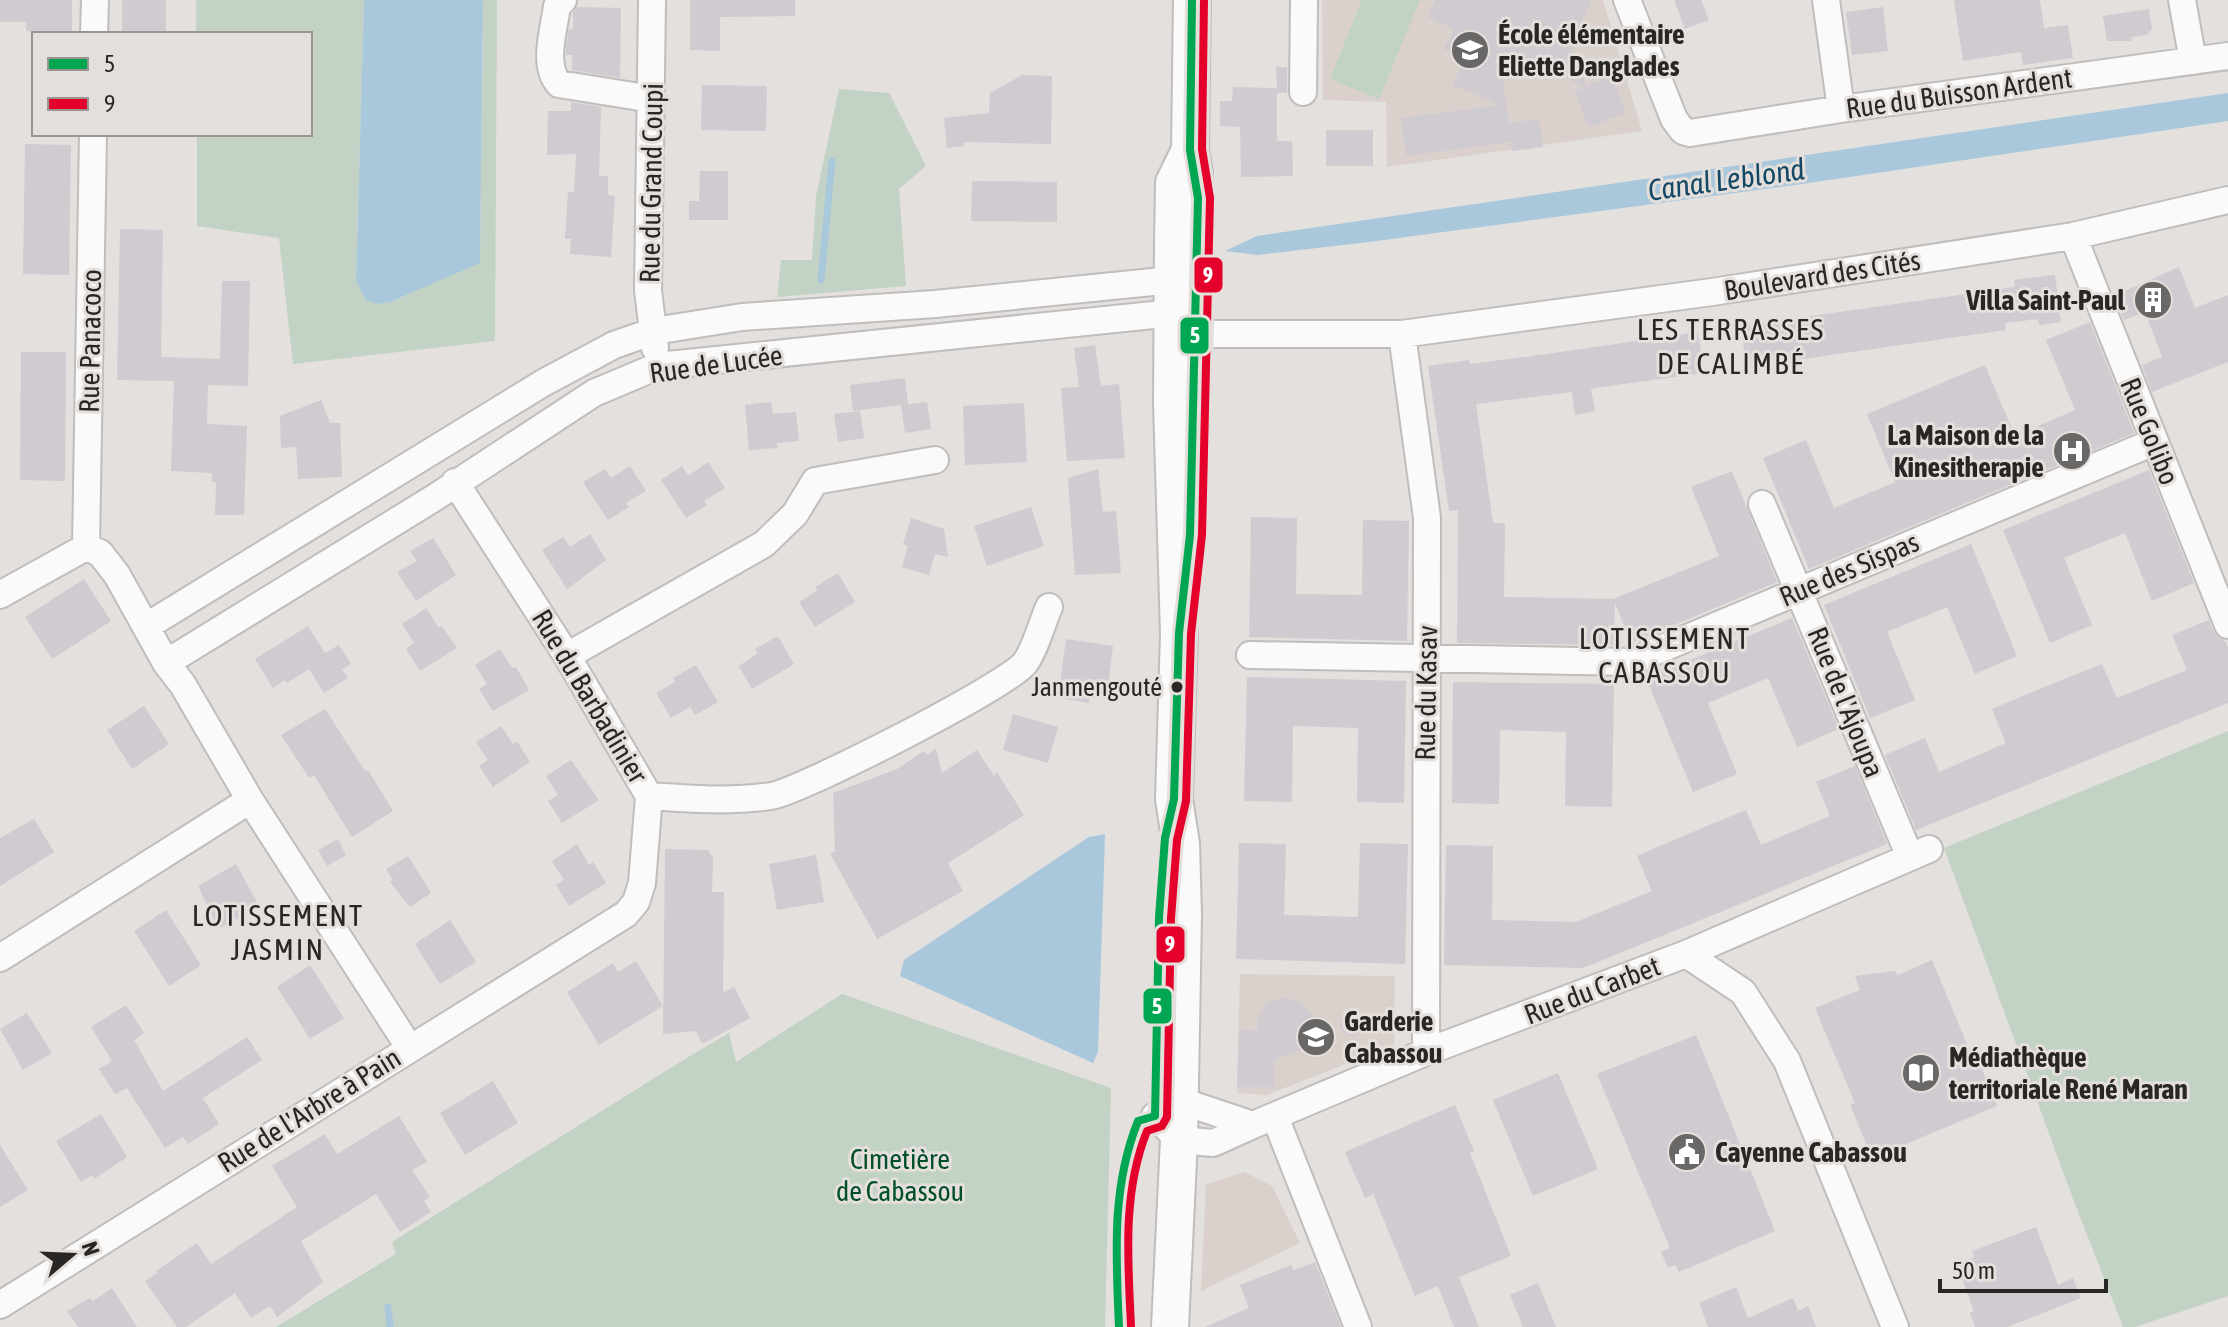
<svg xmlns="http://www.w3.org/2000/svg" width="2228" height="1327" font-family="'Asap Condensed',sans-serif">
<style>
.built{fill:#dad1cd}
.green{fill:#c2d2c5}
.water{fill:#aac8dc}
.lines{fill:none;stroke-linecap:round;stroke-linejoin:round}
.stream{stroke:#aac8dc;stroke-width:7}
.building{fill:#d0cad1}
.minor-casing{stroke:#c0bdbc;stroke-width:30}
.secondary-casing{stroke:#c0bdbc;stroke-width:40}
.minor{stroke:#fbfafa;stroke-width:26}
.secondary{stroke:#fbfafa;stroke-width:36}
.bus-1-casing{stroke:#e5dfdc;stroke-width:14}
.bus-2-casing{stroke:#e5dfdc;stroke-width:14}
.bus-1{stroke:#00a651;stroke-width:8}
.bus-2{stroke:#e4002b;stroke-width:8}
.bus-dot{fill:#292726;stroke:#e5dfdc;stroke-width:3}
.labels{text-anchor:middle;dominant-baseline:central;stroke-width:6;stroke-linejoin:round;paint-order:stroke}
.bus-label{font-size:26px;fill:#292726;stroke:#e5dfdc;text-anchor:end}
.poi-label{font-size:28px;font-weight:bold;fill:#292726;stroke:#e5dfdc;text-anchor:start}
.street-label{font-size:28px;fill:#292726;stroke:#e5dfdc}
.park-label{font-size:28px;fill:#004f2b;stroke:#e5dfdc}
.water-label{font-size:30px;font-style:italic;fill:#134866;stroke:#e5dfdc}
.neighbourhood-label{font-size:30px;letter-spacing:2px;fill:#292726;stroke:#e5dfdc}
.line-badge{stroke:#e5dfdc;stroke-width:3}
.badge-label{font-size:22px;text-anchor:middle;font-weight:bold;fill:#fff}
</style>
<rect width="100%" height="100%" fill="#e3e0de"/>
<path class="built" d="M1322,0H1603L1642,131L1387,167L1386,102L1323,100Z
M1240,974L1395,976L1394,1045L1267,1095L1237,1093Z
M1245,1172L1272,1186L1300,1243L1201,1291L1206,1184Z"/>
<path class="green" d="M196,0H364L356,281L378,304L390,302L480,262L483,0H497L495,341L293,364L279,238L197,226V134H310V34H196Z
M1362,0H1420L1379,99L1330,79Z
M839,89L889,93L926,166L899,189L906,286L777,297L781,260H812L816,196Z
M2228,731V1296L2135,1327H2123L2072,1196L1944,848Z
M842,994L1111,1088L1105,1327H276L396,1254L392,1242L685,1059L729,1033L736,1062Z"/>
<path class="water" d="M364,0H483L480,263L390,302L378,304L366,300L356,281Z
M2228,93V121L1802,184L1369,242L1258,255L1225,251L1257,236Z
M1105,834L1098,1052L1093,1063L900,976L904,960L1089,837Z"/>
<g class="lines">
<path class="stream" d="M821,280L832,161
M388,1307L390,1327"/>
</g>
<path class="building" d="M0,0H72V32L26,31V22H0Z
M122,0H166V34H122Z
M690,0H795V16L720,17V51L690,50Z
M1435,0H1591L1577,32L1581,33L1567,61L1575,58L1587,86L1611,76L1626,113L1589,127L1574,91L1585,87L1528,60L1510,69L1503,84L1509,123L1539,119L1543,147L1512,151L1511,142L1406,156L1401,118L1500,105L1453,85L1464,58L1444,49L1454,29L1428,17Z
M1674,0H1701L1709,20L1685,29Z
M1954,0H2040L2044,28L2068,25L2073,58L2023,65L2021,52L1963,61Z
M577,7L621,8L620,78L572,70V55H566V48L569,29H573V13Z
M1883,7L1888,51L1852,55L1846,12Z
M2149,9L2152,29L2147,35L2131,37L2132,41H2107L2103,16Z
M1276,67H1287V93H1277V141H1292L1293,176L1241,177L1240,127L1220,126V101H1232L1233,87L1277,88Z
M1022,75L1052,76L1051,144L964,142V146L947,148L944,118L989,113L990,93Z
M702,85L767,86L766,131L701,130Z
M571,102L601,107L599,176H608V195L615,196L611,257L570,254L571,239H565L568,192H574L576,154L547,155L548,111H571Z
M1326,130H1373V166H1326Z
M25,144L71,145L69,275L23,274Z
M700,171H728V220H689V201H699Z
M972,181L1057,182V222L971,221Z
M120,229L163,230L161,357L220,359L222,281H250L248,386L208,385L207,424L247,426L244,515H215L216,482H212V473L171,471L174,381L117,380Z
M2179,267L2195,308L2228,295V362L2152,392L2142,365L2162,357L2145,312L2124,320L2114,296Z
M2055,275L2061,322L2040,325L2037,319L2005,323L2006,330L1746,367L1741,326L2015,287L2014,280Z
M2090,322L2134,433L1809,569L1763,458L1806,440L1834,508L1895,482L1867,414L1985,365L2015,436L2075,410L2046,340Z
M1698,332L1704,373L1594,388L1591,389L1595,411L1575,415L1572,392L1476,404L1493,523H1505L1504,597L1613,599L1719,556L1691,487L1732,471L1777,582L1631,643L1615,603L1614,645L1457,643L1458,510L1449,511L1428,366L1469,360L1470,364L1547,354Z
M1095,345L1101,386L1119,384L1125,458L1067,461L1061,388L1079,387L1074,348Z
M21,352H66L65,481L20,480Z
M905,378L908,404L927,402L931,429L905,433L901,405L853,411L850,385Z
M321,400L330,423H340L342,477L298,479L296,447L281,448L280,416Z
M771,402L773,414L796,412L799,441L777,443V448L749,450L745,405Z
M1024,403L1027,462L965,465L963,406Z
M860,411L864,438L838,442L834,414Z
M708,462L725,488L704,501L707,505L686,518L661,480L682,466L688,476Z
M630,466L646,491L626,503L629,507L608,520L583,482L605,469L611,478Z
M1098,469L1103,512L1116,511L1121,573L1075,575L1068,478Z
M2149,470L2194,583L2152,601L2125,533L2064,558L2092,625L2050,643L2003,530Z
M1031,507L1044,546L987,566L974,526Z
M1251,517L1297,518L1296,594L1362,595L1363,520L1409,521L1407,641L1249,637Z
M911,518L944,529L948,557L935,554L929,575L902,567L908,546L903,544Z
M590,534L606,560L567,589L542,550L563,537L570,547Z
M433,538L456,575L416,601L397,572L417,561L410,551Z
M1971,544L2017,656L1975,674L1947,607L1887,632L1915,700L1870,718L1824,605Z
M838,573L855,602L815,627L799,602L818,590L815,587Z
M84,579L111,621L52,659L25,617Z
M426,608L439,628L442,626L457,648L420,671L406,649L414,643L402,624Z
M1792,618L1839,729L1797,747L1768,678L1708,703L1737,774L1693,792L1646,678Z
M2209,620L2214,632L2225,641L2228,647V703L1916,830L1885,755L1925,738L1939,772L2006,743L1992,709L2037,690L2102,664L2117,698L2187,670L2172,635Z
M308,626L325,653L339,645L351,664L342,669L348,678L324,693L309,669L287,683L285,680L273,688L255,659Z
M778,636L794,664L752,689L739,666L758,653L755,649Z
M1066,639L1113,646L1107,695L1090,692L1089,703L1058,698Z
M500,649L512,668L516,667L529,690L493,711L479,689L487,684L475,665Z
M696,665L718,702L695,715L690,707L671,718L656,693L675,682L673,678Z
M1247,677L1406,681L1404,803L1357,802L1358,728L1293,726L1292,802L1244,801Z
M1453,682L1614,684L1612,807L1565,806L1566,732L1500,730L1499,804L1452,803Z
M144,706L169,744L132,769L107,730Z
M325,709L365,771L368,770L393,811L352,837L314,775L309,778L281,735Z
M1013,714L1058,727L1048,763L1003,750Z
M501,726L513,744L517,741L530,762L493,787L479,766L488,760L476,742Z
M936,749L942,773L977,750L995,777L996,771L1024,815L948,863L963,891L877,939L830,853L835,852L833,793L897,769L924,751L927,755Z
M571,760L599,800L562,823L548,801L558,795L546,776Z
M1855,766L1887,844L1583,968L1444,965L1446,845L1493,846L1492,920L1576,922L1652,891L1637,856L1702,828L1746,810L1761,845L1830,816L1816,782Z
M34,819L54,852L0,886V838Z
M338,839L346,855L327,866L318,850Z
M1239,843L1286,844L1284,915L1358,917L1360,843L1408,844L1405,964L1236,959Z
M577,844L589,865L593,862L606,883L569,906L556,885L564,880L552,861Z
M665,849L708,850L713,858L712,892H724L723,993L734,987L750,1018L702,1044L696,1031L663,1034Z
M816,855L824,902L777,910L769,864Z
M408,856L431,893L410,907L390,882L393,880L386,869Z
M236,864L257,902L238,913L240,917L218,929L198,886Z
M166,910L201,965L169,986L134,931Z
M450,920L476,962L440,984L415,944Z
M1932,960L1972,1056L1976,1055L1997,1106L1872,1158L1850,1105L1855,1103L1815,1008L1860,990L1855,976L1895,971L1898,975Z
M636,961L663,1006L599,1045L567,992L613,963L618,972Z
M310,965L344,1018L310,1039L277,987Z
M1283,997L1301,1002L1320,1024L1304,1049L1274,1060V1087H1237L1239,1030L1257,1031V1018L1266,1004Z
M126,1005L144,1033L134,1040L163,1091L247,1037L262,1060L203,1098L219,1124L188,1144L183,1137L165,1148L127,1088L115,1094L99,1069L112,1061L91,1027Z
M1353,1011L1380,1022L1354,1036L1344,1033L1339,1026L1345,1015Z
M27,1013L52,1053L23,1070L0,1029Z
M1696,1035L1775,1231L1679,1272L1675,1265L1668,1268L1661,1252L1670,1248L1597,1074Z
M1558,1073L1598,1169L1533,1196L1493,1100Z
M493,1081L518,1123L465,1155L440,1113Z
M1455,1105L1474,1151L1470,1153L1511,1256L1459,1277L1479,1327H1454L1438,1286L1415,1296L1373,1194L1365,1198L1345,1152Z
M101,1114L127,1157L94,1179L92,1175L81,1182L56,1141Z
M399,1116L427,1162L412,1170L430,1197L424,1201L431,1212L400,1232L376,1194L301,1241L323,1282L277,1317L270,1306L251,1318L235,1293L186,1327H177L145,1281L157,1273L156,1271L197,1243L211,1264L297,1207L272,1166L325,1134L337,1154Z
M0,1145L28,1190L0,1207Z
M2036,1227L2058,1285L2073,1278L2081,1298L2007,1327H1975L1970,1313L1974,1311L1957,1265L1974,1257L1972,1251Z
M1315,1262L1341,1327H1205L1249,1308L1240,1285L1291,1265L1294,1270Z
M1538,1283L1556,1327H1523L1510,1295Z
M1736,1287L1748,1318L1793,1298L1798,1311L1808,1306L1816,1327H1708L1699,1303Z
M112,1288L137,1327H78L67,1311L90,1298L93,1301Z"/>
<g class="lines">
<defs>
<path id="minor" d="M563,0L557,6C554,30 542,65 559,84L652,99
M652,0L648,290L655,348
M1627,0L1674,119L1683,131L1690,133L1841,109L2228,56
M1826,0L1841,109
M2182,0L2193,61
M94,34L95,0
M1303,92L1304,0
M2073,236L2228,625
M1172,334H1402L1712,292L2073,236L2228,200
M1402,334L1427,518L1426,1052
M1762,504L1910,857
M86,547L100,553L117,575L166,663L183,685L250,800L409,1047
M86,547L93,134
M0,595L86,547
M147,626L543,383L614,345L654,331L742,317L935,304L1172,280L1196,295L1173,313L658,366L594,393L434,498L166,663
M1250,655L1630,662L2154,442
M567,656L764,544L795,514L815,481L935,460
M649,796C690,799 731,802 771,796C802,791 1008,685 1025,663C1035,650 1042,623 1049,607
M1686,954L1743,992L1787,1061L1895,1327
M0,958L250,800
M1275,1117L1358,1327
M1253,1125L1193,1105H1180L1155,1116L1179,1140L1213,1143L1253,1125L1426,1052L1686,954L1929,849
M0,1305L626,914L636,902L642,883L649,796L567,656L455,482"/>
<path id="secondary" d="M1192,0L1190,150L1194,173
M1170,1327L1179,1140L1183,914L1181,844L1174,799L1179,633L1172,404L1173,245L1174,183L1190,150"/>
</defs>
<use href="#minor" class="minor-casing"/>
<use href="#secondary" class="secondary-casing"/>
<use href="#minor" class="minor"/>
<use href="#secondary" class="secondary"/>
<defs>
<path id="bus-1" d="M1119,1327C1116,1257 1111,1188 1138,1121L1155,1116L1159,917L1165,838L1174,799L1179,633L1190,535L1198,198L1190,150L1192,0"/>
<path id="bus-2" d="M1131,1326C1128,1261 1122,1193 1147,1131L1162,1126L1167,1117L1171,918L1177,840L1186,801L1191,634L1202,535L1210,198L1202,149L1204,0"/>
</defs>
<use href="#bus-1" class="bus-1-casing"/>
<use href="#bus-2" class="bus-2-casing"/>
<use href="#bus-1" class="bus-1"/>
<use href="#bus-2" class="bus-2"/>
</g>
<defs>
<symbol id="school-disc" viewBox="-11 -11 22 22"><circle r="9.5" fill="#6a6866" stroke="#e5dfdc"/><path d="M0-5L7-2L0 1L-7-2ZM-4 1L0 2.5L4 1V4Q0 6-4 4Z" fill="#fff"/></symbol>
<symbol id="building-disc" viewBox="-11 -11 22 22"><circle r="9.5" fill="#6a6866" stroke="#e5dfdc"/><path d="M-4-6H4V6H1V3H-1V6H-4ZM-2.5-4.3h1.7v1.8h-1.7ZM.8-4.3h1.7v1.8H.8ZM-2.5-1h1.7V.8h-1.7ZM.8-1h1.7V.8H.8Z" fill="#fff"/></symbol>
<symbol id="hospital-disc" viewBox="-11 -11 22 22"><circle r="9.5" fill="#6a6866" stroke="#e5dfdc"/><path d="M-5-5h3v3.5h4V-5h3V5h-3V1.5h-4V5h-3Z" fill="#fff"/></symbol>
<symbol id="library-disc" viewBox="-11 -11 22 22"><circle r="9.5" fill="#6a6866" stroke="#e5dfdc"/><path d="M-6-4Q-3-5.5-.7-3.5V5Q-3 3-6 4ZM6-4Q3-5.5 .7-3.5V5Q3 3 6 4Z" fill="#fff"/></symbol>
<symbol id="civic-disc" viewBox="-11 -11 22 22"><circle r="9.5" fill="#6a6866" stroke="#e5dfdc"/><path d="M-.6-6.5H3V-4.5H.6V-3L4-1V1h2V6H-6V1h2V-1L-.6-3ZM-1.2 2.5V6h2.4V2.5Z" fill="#fff"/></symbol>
</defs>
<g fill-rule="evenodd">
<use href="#school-disc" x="1448" y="28" width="44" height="44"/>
<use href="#building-disc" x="2131" y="278" width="44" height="44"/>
<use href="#hospital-disc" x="2050" y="429" width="44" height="44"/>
<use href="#school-disc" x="1294" y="1015" width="44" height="44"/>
<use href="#library-disc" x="1899" y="1051" width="44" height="44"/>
<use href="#civic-disc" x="1665" y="1130" width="44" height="44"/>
</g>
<circle class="bus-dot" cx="1177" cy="687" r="7"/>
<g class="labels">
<g class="bus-label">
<text x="1162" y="687">Janmengouté</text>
</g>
<g class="poi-label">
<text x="1498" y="34">École élémentaire<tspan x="1498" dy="32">Eliette Danglades</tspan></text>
<text x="2125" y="300" text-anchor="end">Villa Saint-Paul</text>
<text x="2044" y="435" text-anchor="end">La Maison de la<tspan x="2044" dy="32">Kinesitherapie</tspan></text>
<text x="1344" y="1021">Garderie<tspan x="1344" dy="32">Cabassou</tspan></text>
<text x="1949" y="1057">Médiathèque<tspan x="1949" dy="32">territoriale René Maran</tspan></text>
<text x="1715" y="1152">Cayenne Cabassou</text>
</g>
<g class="street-label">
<text transform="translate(1959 93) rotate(-8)">Rue du Buisson Ardent</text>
<text transform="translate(651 183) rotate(-89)">Rue du Grand Coupi</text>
<text transform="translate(1822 275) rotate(-9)">Boulevard des Cités</text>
<text transform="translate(90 341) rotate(-89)">Rue Panacoco</text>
<text transform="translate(716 364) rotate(-8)">Rue de Lucée</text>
<text transform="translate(2150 431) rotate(68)">Rue Golibo</text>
<text transform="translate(1849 569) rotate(-23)">Rue des Sispas</text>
<text transform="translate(1426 693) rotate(-89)">Rue du Kasav</text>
<text transform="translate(590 696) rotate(59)">Rue du Barbadinier</text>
<text transform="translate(1846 702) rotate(68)">Rue de l'Ajoupa</text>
<text transform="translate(1592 990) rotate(-21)">Rue du Carbet</text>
<text transform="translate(309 1110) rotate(-32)">Rue de l'Arbre à Pain</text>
</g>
<g class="park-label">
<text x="900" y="1159">Cimetière<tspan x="900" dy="32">de Cabassou</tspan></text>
</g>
<g class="water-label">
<text transform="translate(1726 179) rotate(-8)">Canal Leblond</text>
</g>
<g class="neighbourhood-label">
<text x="1731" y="329">LES TERRASSES<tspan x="1731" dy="34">DE CALIMBÉ</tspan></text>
<text x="1665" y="638">LOTISSEMENT<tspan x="1665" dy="34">CABASSOU</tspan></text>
<text x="278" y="915">LOTISSEMENT<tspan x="278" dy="34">JASMIN</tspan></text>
</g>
</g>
<g class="line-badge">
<rect x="1193" y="256" width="31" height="38" rx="8" fill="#e4002b"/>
<rect x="1179" y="316" width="31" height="39" rx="8" fill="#00a651"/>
<rect x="1155" y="925" width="31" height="39" rx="8" fill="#e4002b"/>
<rect x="1142" y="987" width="31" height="38" rx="8" fill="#00a651"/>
</g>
<g class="badge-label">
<text x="1208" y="283">9</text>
<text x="1195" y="343">5</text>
<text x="1170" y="952">9</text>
<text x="1157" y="1014">5</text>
</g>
<rect x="32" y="32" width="280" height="104" fill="#e5dfdc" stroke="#9a9593" stroke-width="2"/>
<rect x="48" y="58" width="40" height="12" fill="#00a651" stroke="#9a9593" stroke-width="2"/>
<text x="104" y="72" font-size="24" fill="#292726">5</text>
<rect x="48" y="98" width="40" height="12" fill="#e4002b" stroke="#9a9593" stroke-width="2"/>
<text x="104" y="112" font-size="24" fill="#292726">9</text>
<g transform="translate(72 1255) rotate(71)" stroke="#e5dfdc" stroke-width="6" paint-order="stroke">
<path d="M0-6L14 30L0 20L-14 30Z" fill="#292726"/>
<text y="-12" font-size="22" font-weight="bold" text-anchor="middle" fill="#292726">N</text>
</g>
<path d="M1940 1279v12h166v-12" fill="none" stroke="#292726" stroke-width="4"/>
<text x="1952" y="1279" font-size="24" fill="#292726" stroke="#e5dfdc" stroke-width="6" paint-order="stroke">50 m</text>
</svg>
